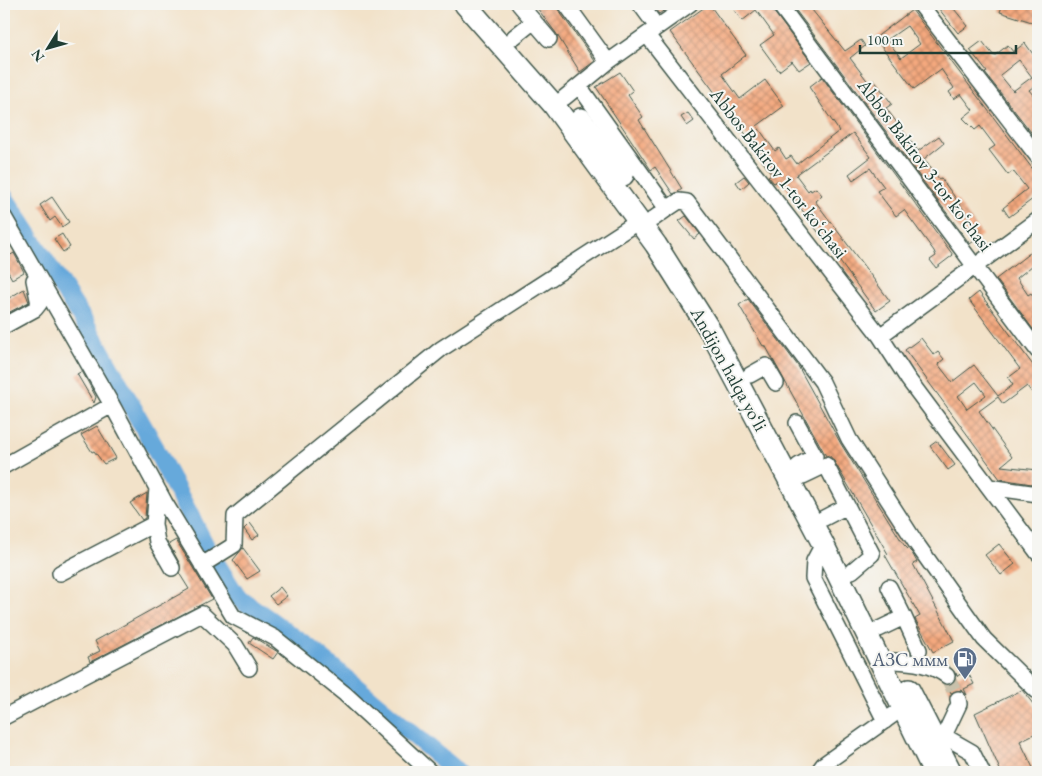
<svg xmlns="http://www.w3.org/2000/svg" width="1042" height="776" font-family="'EB Garamond',serif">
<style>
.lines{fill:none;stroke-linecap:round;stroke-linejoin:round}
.river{stroke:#66a9db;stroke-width:19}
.building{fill:url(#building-cross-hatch);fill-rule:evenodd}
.minor-tunnel{stroke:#c8c1ab;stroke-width:15;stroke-dasharray:15 8;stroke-linecap:butt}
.minor-casing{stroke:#3f564a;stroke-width:18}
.highway-casing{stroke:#3f564a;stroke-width:24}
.minor{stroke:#fff;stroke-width:15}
.highway{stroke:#fff;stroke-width:21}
.labels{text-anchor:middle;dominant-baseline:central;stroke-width:4;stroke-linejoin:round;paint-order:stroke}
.street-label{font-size:19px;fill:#1f3d34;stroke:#f6f6f2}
.service-label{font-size:19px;fill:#4e5e75;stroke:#f6f6f2;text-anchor:end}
</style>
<defs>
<pattern id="building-cross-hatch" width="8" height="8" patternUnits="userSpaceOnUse" patternTransform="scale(1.25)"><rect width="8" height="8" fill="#f4a87e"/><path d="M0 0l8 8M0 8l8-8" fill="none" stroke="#c58a68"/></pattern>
</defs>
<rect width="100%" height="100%" fill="#f6f6f2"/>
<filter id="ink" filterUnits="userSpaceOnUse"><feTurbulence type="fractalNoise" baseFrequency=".02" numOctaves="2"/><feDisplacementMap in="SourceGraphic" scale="10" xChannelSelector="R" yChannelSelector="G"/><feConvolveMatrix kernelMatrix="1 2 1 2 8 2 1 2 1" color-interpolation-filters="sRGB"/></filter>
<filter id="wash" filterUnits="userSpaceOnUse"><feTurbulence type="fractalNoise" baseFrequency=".0096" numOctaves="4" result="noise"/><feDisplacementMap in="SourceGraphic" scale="20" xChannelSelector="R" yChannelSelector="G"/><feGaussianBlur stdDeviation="1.12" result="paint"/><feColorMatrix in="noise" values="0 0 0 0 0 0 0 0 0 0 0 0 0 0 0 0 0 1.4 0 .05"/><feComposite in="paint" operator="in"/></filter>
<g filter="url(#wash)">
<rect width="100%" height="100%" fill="#f2e2c9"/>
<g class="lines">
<path class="river" d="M4,197L85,323L154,446L208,551L237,597L309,648L458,772"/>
</g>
<g id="blocks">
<path class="building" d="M534,4H554L595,61L580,72L556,33Z
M651,4H673L659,14Z
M709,4L746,55L722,74L740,99L765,80L784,106L757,126L775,151L779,148L786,159L791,156L797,164L839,131L809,87L822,77L953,255L936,268L930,260L936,256L934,251L904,210L896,216L877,191L884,187L870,168L853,180L849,174L871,157L853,133L796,175L808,191L810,189L811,191L816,188L822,195L815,201L890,301L876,311L783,184L780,185L777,181L774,183L768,176L772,174L762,161L764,159L670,32Z
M742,4H768L811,62L799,70L792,61L779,71L760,45L774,35L756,10L742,21L734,10Z
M791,4H820L812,10L845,51L861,40L865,46L850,58L869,83L874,80L892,104L886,108L918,151L939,136L944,143L924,159L939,179L941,178L982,235L970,244Z
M935,4H950L968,26L958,33Z
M1003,4H1024L1038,8V24L1000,12Z
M912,10L1038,176V195L1009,217L1003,208L1027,189L1013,171L1008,175L989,150L995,146L980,126L975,130L963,118L973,110L961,94L954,99L949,92L954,88L941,69L914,89L875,38ZM907,26L920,44L901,58L887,40Z
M982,41L994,56L1008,45L1013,52L1025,43L1038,61V85L1037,84L1029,90L1038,101V141L985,73L987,72L970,50ZM1019,60L1032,77L1013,91L1000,75Z
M620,72L633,91L628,95L643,117L639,120L682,189L678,192L673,194L655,167L651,170L596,87Z
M688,113L694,121L687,126L681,117Z
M744,176L749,182L741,189L736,182Z
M52,197L69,222L62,227L55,217L50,221L40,205Z
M686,216L700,234L694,239L679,221Z
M62,234L70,247L63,252L54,239Z
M1031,252L1038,261L1017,278L1028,295L1031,293L1038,303V336L996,279Z
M14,253L24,272L12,279L7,270L4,272V259Z
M24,289L29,302L4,315V301Z
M979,292L1038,372V401L1027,386L1003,404L998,397L979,411L1012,457L1001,466L1038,470V485L1000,479L905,350L921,338L934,355L938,352L944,359L938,364L952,382L974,365L998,396L1013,385L1008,378L1020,369L969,300ZM976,382L986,395L967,409L958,396Z
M748,299L798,366L841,444L904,545L912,553L917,562L913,564L954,641L933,652L915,619L920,616L885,555L888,554L834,461L829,455L826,456L765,345L763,346L739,305Z
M82,371L96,397L94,403L77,374Z
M97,426L116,458L104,464L94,451L92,452L81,435Z
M937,441L955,465L948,470L930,446Z
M147,493L145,518L142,520L130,503Z
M250,523L259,535L252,540L244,529Z
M176,540L212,599L90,662L88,657L100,651L95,641L189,589L179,573L180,564L169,544Z
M999,544L1015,564L1001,575L985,555Z
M243,548L260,571L247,579L233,560Z
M280,587L287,596L276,604L269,596Z
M253,637L278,652L273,659L249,643Z
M967,671L974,684L964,689L967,695L961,690L951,693L947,685L954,682L956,673L957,676Z
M1022,690L1038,710V732L1020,741L1035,772H1001L975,713Z"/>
</g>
</g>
<g filter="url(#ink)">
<use href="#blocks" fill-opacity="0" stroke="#3f564a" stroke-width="1"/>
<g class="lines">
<path class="minor-tunnel" d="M947,676L958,699"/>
<defs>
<path id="minor" d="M519,4L549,39
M566,4L608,62
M640,4L657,27
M779,4L1038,351
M920,4L1038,157
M647,35L880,336L908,379L1038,553
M514,37L534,21
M579,86L667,209L679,201L687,202L822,382L849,439L916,543L984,639L1038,692
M564,98L608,62L690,4
M4,217L112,405L165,503L233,616L275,638L345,694L430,772
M653,219L667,209
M4,326L35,309L39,304L34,280
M880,336L1038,220
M750,375L766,366L776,383
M797,423L815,456L798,466
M4,466L112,405
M803,476L826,465L872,554L852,571
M989,487L1038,494
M824,518L847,506
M154,524L157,542L172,568
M823,544L814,561L813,578L885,721
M202,565L234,545L235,516L441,349L639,221
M60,573L154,524L157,488
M904,617L919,650
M879,629L904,617L889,587
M894,661C913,662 932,664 947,676
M4,717L202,614L235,645L249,668
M944,736L972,752L982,772
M940,744L959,704L958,699
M818,772L824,764L893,715"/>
<path id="highway" d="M465,4L553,104L656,245L711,332L823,544L934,772
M581,119L623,175
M909,690L951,772"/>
</defs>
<use href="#minor" class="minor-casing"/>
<use href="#highway" class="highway-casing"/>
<use href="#minor" class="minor"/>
<use href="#highway" class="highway"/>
</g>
</g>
<defs>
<symbol id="fuel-pin" viewBox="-11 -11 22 30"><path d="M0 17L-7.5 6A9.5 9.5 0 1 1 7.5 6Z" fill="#5c6f8a" stroke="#f6f6f2"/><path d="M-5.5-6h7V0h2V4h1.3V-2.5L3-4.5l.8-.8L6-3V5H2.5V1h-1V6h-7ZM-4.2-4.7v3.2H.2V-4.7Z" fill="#fff"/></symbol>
</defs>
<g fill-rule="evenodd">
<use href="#fuel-pin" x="951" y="645" width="28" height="38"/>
</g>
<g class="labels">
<g class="street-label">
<text transform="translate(925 165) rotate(53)">Abbos Bakirov 3-tor koʻchasi</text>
<text transform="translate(779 173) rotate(52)">Abbos Bakirov 1-tor koʻchasi</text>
<text transform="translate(729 369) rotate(61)">Andijon halqa yo‘li</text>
</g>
<g class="service-label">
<text x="948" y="659">АЗС ммм</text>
</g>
</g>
<rect width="1042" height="776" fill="none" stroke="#f6f6f2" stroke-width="20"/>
<g transform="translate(48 48) rotate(233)" stroke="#f6f6f2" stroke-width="4" paint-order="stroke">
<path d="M0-4L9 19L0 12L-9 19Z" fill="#1f3d34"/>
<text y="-8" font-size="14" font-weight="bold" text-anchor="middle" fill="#1f3d34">N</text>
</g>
<path d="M860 45v8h156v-8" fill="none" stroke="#1f3d34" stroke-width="2.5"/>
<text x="867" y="45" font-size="15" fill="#1f3d34" stroke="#f6f6f2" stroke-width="4" paint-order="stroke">100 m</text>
</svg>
